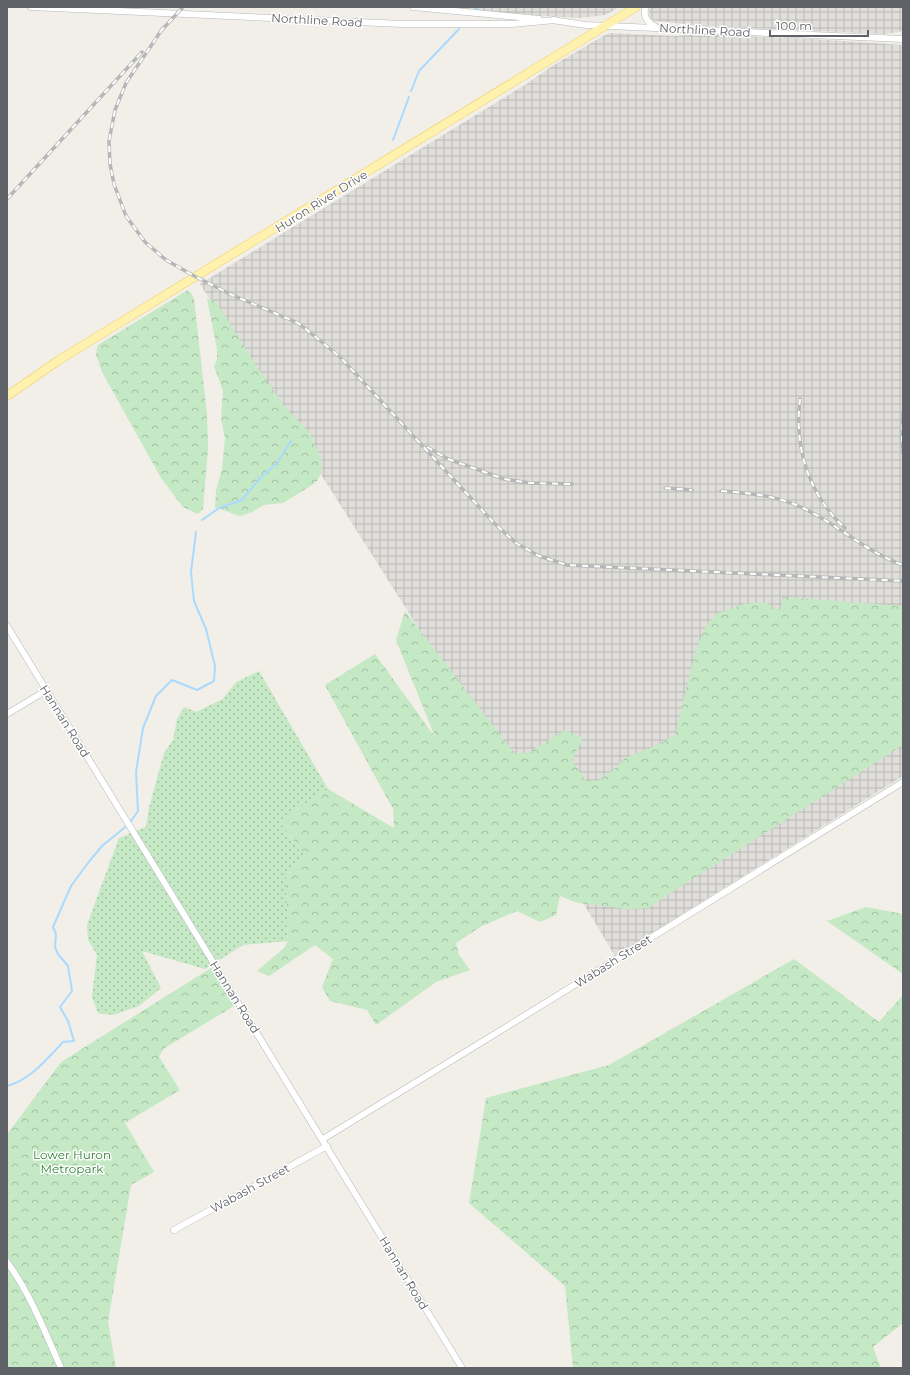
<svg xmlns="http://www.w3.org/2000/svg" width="910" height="1375" font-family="Montserrat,sans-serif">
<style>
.industrial{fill:url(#industrial-grid)}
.grass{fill:url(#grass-dots)}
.forest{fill:url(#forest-crowns)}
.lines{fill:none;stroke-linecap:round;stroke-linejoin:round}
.stream{stroke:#aadaff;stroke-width:2}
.minor-casing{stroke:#b5b8bc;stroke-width:7}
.major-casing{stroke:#f2c960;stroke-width:9}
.minor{stroke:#fff;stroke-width:6}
.major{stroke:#fff2af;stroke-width:8}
.rail-casing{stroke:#b6b7b8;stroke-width:3.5}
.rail{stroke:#fff;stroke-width:2;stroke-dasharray:6;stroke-linecap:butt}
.labels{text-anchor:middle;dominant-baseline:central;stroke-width:3;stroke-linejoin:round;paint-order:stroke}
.street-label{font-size:12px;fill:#5f6368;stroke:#fff}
.park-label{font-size:12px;fill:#348238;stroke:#fff}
</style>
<defs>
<pattern id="industrial-grid" width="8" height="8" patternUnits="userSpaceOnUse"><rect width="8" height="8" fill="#e0deda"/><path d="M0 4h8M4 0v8" fill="none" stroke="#b9b8b5"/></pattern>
<pattern id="grass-dots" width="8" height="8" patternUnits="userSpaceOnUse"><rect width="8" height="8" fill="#c5e8c5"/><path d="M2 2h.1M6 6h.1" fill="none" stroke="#a3c0a4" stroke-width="1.8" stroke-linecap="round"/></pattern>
<pattern id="forest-crowns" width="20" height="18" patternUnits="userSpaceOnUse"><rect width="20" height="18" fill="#c5e8c5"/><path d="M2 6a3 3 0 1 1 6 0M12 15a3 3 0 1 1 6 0" fill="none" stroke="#a3c0a4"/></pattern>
</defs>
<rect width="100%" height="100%" fill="#f1efe8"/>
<path class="industrial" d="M397,7H620L605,15L579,18Z
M650,7H903V31L885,34L702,26L654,21L650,18L649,11Z
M611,33L674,36L704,34L828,40L903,45V776L615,956L409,613L200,284L528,83L552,66L605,35Z"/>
<path class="grass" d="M259,671L328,789L279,821L304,854L286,877L288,941L243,945L205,969L142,951L161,988L139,1006L113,1015L98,1013L92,997L97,955L88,940L87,925L119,838L146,827L149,808L164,753L173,740L177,719L184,707L196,712L223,699L236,682Z"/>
<path class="forest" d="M188,290L192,294L194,299L207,414L208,449L203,509L198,514L183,507L161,478L102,372L96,354L98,345Z
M207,299L215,300L256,365L285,407L310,433L321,459L322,471L317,481L312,485L283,503L264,505L252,512L240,516L215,507L216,490L222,469L225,438L221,419L223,391L214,366L217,359V349Z
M783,597L903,606V745L663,898L649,908L628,909L578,903L560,896L556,915L540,922L517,911L482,926L456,943L459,955L470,970L436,982L376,1025L367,1010L330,1001L322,987L333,959L315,945L269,976L257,971L284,948L288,941L286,877L304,854L279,821L328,789L394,828L393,809L325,685L375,654L435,737L396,640L405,611L515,754L529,752L565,730L583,738L572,760L586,781L600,780L603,776L612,771L625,758L655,746L675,735L694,656L705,627L716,614L744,604L765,602L780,611Z
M866,907L903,914V974L827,921Z
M794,959L879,1022L903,995V1323L873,1347L881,1368H573L565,1286L469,1203L486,1098L609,1065Z
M211,968L234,1006L163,1049L159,1057L180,1090L125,1123L154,1172L131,1185L108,1322L116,1368H7V1131L8,1133L61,1062Z"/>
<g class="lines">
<path class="stream" d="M475,12L479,7
M411,91L419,71L459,29
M393,140L409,97
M202,520L219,508L242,500L260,478L276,464L291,441
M7,1086C30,1080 47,1059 63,1042L74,1041L68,1021L60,1007L72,991L68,966L58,954L55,947L56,934L53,927L71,886L88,863L102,846L129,824L138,811L136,772L143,728L156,696L172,680L197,690L214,681L215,666L206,629L194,601L191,572L196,532"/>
<defs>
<path id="minor" d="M31,7L402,24H512L555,20
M413,7L539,19
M646,7C642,16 648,23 656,27
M552,20L586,25L903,39
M7,626L462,1368
M7,714L47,690
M323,1139L508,1026L903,782
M174,1230L327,1146
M7,1262C30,1293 45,1332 61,1368"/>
<path id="major" d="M7,396L59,360L636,7"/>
</defs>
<use href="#minor" class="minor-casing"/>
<use href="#major" class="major-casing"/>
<use href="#minor" class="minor"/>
<use href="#major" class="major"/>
<defs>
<path id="rail" d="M163,28L126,83L115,110L109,141L110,164L114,184L126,216L145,242L166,260L196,277L232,295L298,323L317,338L340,357L494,523L516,543L539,556L567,565L903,581
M160,32L183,7
M7,199L142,52
M800,399C799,409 798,420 799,430C801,467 817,503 845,528
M903,412L902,437L903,453
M427,447L448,459L504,479L530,483L572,484
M665,488L692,490
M721,491C759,494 784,496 818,516C844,531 875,556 903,565"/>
</defs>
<use href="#rail" class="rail-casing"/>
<use href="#rail" class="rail"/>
</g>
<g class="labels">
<g class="street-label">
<text transform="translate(317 20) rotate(3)">Northline Road</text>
<text transform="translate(705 30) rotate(3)">Northline Road</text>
<text transform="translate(321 201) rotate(-32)">Huron River Drive</text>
<text transform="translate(65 721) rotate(58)">Hannan Road</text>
<text transform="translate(613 961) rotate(-32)">Wabash Street</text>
<text transform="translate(235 997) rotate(58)">Hannan Road</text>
<text transform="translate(250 1188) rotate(-29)">Wabash Street</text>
<text transform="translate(404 1273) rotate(59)">Hannan Road</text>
</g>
<g class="park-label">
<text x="72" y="1154">Lower Huron<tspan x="72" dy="14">Metropark</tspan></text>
</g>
</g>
<rect width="910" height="1375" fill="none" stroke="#5f6368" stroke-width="16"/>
<path d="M770 30v6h98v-6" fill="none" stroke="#5f6368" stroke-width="2"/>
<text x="776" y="30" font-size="12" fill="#5f6368" stroke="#ffffff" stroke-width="3" paint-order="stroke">100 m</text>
</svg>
